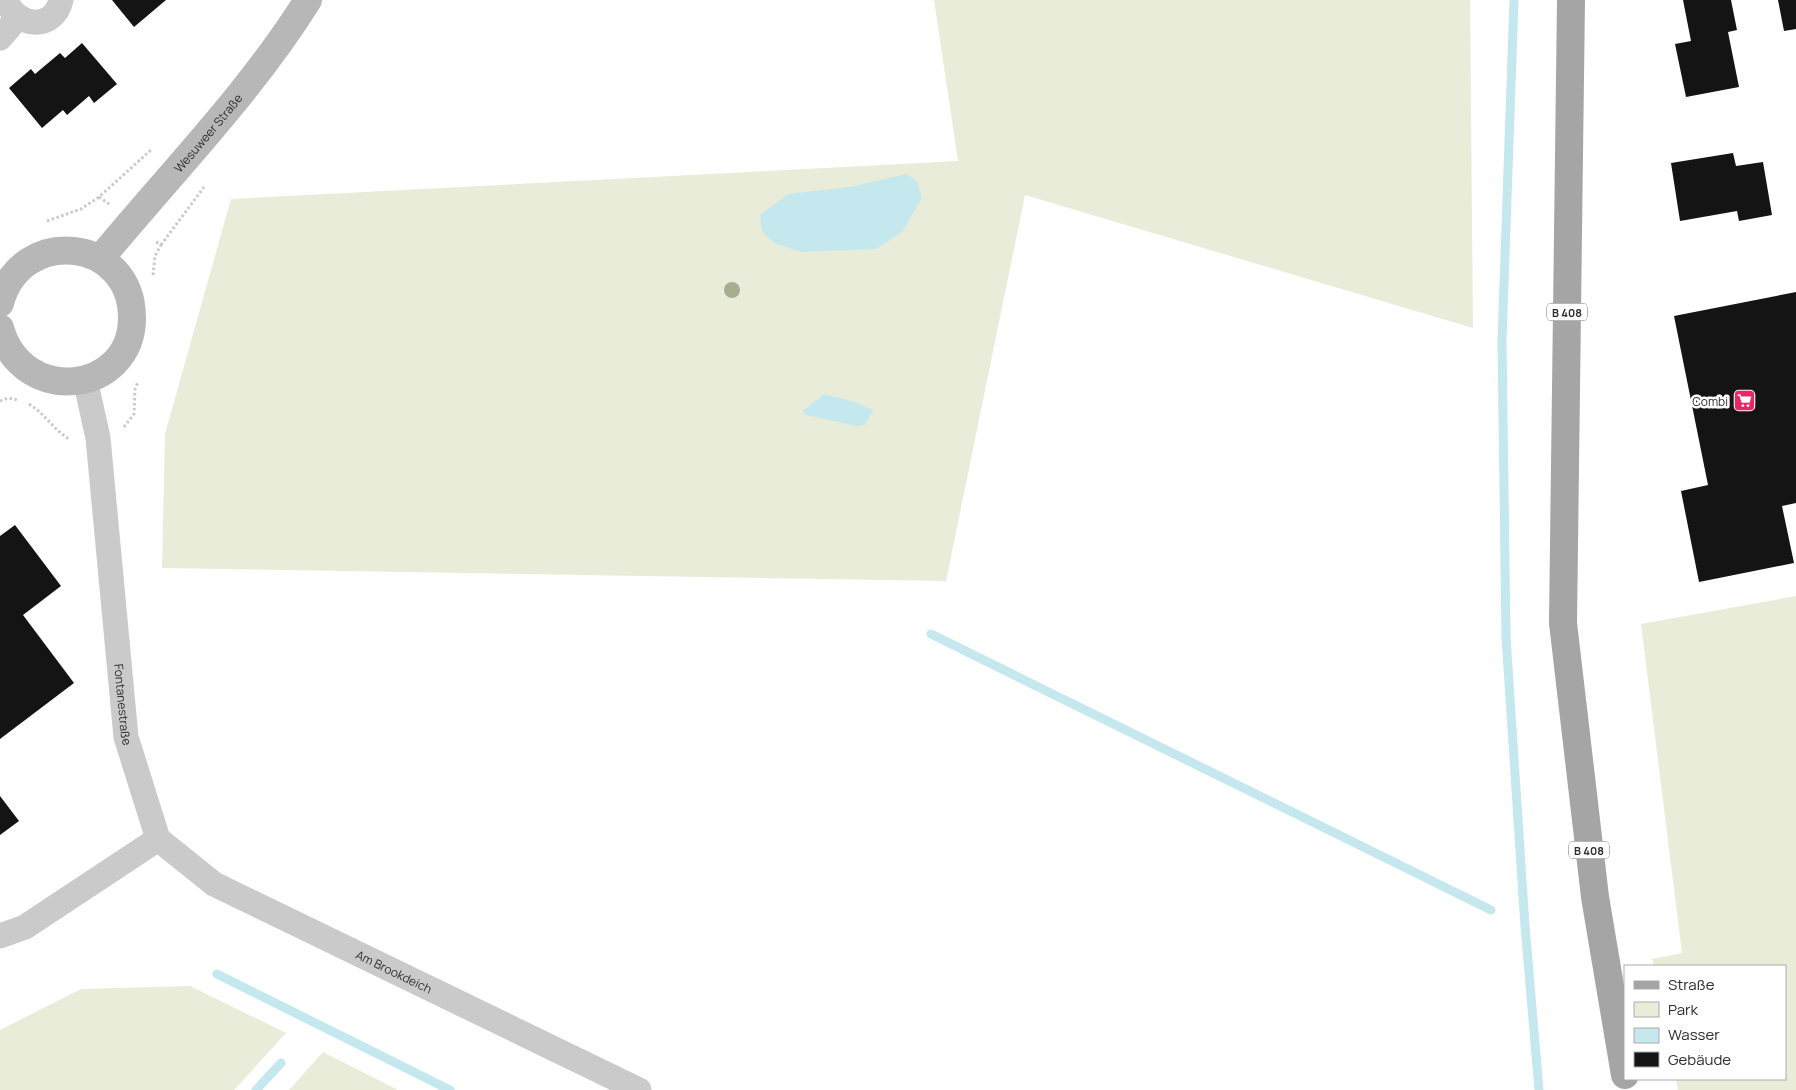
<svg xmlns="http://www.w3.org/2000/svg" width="1796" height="1090" font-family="Manrope,sans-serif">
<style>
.green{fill:#e8ecd9}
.water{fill:#c4e8ed}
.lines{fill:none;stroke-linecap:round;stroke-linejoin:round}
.stream{stroke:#c4e8ed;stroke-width:9}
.building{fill:#141414}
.path{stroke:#cacaca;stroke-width:3;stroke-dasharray:2.5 2.5;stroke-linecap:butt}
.street{stroke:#cacaca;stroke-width:25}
.secondary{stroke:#b7b7b7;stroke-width:28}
.primary{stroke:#a5a5a5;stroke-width:28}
.tree{fill:#a6ae92}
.labels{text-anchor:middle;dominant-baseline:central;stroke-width:5;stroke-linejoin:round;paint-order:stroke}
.shield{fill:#fff;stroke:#6c6c6c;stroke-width:1}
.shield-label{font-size:11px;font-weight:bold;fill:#2d2d2d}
.street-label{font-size:12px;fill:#2d2d2d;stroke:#fff}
.poi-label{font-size:12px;fill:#2d2d2d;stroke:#fff;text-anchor:end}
</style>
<rect width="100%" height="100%" fill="#fff"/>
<path class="green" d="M934,0H1470L1473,328L1025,195L946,581L162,568L165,434L231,199L958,161Z
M1796,596V1090H1678L1676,1079H1785V966H1654L1652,959L1682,953L1641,624Z
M190,986L286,1033L234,1090H0V1030L81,989Z
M323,1052L398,1090H289Z"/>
<path class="water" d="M906,174L917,181L922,198L902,232L876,249L802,252L774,243L762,231L760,215L788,194L850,187Z
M824,394L855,402L873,410L865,425L858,426L805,415L803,411Z"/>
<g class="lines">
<path class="stream" d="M1514,0L1502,341L1506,637L1525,926L1539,1090
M931,634L1491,910
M217,974L450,1090
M256,1090L281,1063"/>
</g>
<path class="building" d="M112,0H166L134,27Z
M1683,0H1731L1737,30L1728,32L1739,87L1686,97L1675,44L1691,41Z
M1778,0H1796V29L1784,31Z
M82,43L117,84L94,103L89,96L67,115L63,110L42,128L9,88L31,69L35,74L60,53L65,58Z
M1733,153L1736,166L1763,162L1772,215L1739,221L1737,211L1680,221L1671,163Z
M1796,292V503L1782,506L1794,563L1699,582L1681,491L1708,485L1674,316Z
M15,525L61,586L23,615L74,683L0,739V536Z
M0,796L19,821L0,835Z"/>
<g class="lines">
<path class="path" d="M99,197L109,204
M47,221L81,209L99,197L152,149
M161,245L204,187
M153,275L155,256L161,245L155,241
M0,401L8,398L19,400
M29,404C45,414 53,429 69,439
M124,427L134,414L135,389L138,382"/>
<g class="street">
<path d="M6,0C16,28 54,31 61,0"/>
<path d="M0,38L18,17"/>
<path id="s1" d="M85,379L98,438L126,737L158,839"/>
<path id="s2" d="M158,839L214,884L639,1090"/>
<path d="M0,936L25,927L158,839"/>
</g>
<g class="secondary">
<path id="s3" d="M100,259C170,174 249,94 308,0"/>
<path d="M0,303C21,225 132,237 132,318C132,394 22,407 0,328"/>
</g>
<path class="primary" d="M1571,0L1563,623L1595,897L1625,1075"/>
</g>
<circle class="tree" cx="732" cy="290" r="8"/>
<defs>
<symbol id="supermarket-square" viewBox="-11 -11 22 22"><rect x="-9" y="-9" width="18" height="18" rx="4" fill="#ef2367" stroke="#fff"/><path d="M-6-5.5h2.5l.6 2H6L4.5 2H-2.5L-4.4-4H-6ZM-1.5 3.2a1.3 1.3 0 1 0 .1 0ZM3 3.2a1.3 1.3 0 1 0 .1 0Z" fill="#fff"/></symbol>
</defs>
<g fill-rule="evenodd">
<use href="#supermarket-square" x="1732" y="388" width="25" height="25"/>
</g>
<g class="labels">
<g class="shield">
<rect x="1547" y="303.5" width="40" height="17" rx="4"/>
<rect x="1569" y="841.5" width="40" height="17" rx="4"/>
</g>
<g class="shield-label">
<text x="1567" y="312">B 408</text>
<text x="1589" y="850">B 408</text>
</g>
<g class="street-label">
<text stroke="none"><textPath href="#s3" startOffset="166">Wesuweer Straße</textPath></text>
<text stroke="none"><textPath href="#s1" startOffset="328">Fontanestraße</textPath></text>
<text stroke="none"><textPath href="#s2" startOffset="272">Am Brookdeich</textPath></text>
</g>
<g class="poi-label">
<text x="1728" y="401">Combi</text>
</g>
</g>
<rect x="1624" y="965" width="162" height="115" fill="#ffffff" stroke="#ababab"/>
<rect x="1634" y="981" width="25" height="8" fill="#a5a5a5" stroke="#ababab"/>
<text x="1668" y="990" font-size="15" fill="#2d2d2d">Straße</text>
<rect x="1634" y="1002" width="25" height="15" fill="#e8ecd9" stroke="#ababab"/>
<text x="1668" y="1015" font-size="15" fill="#2d2d2d">Park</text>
<rect x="1634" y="1028" width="25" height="15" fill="#c4e8ed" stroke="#ababab"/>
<text x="1668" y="1040" font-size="15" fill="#2d2d2d">Wasser</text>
<rect x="1634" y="1052" width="25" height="15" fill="#141414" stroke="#ababab"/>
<text x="1668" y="1065" font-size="15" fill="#2d2d2d">Gebäude</text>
</svg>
